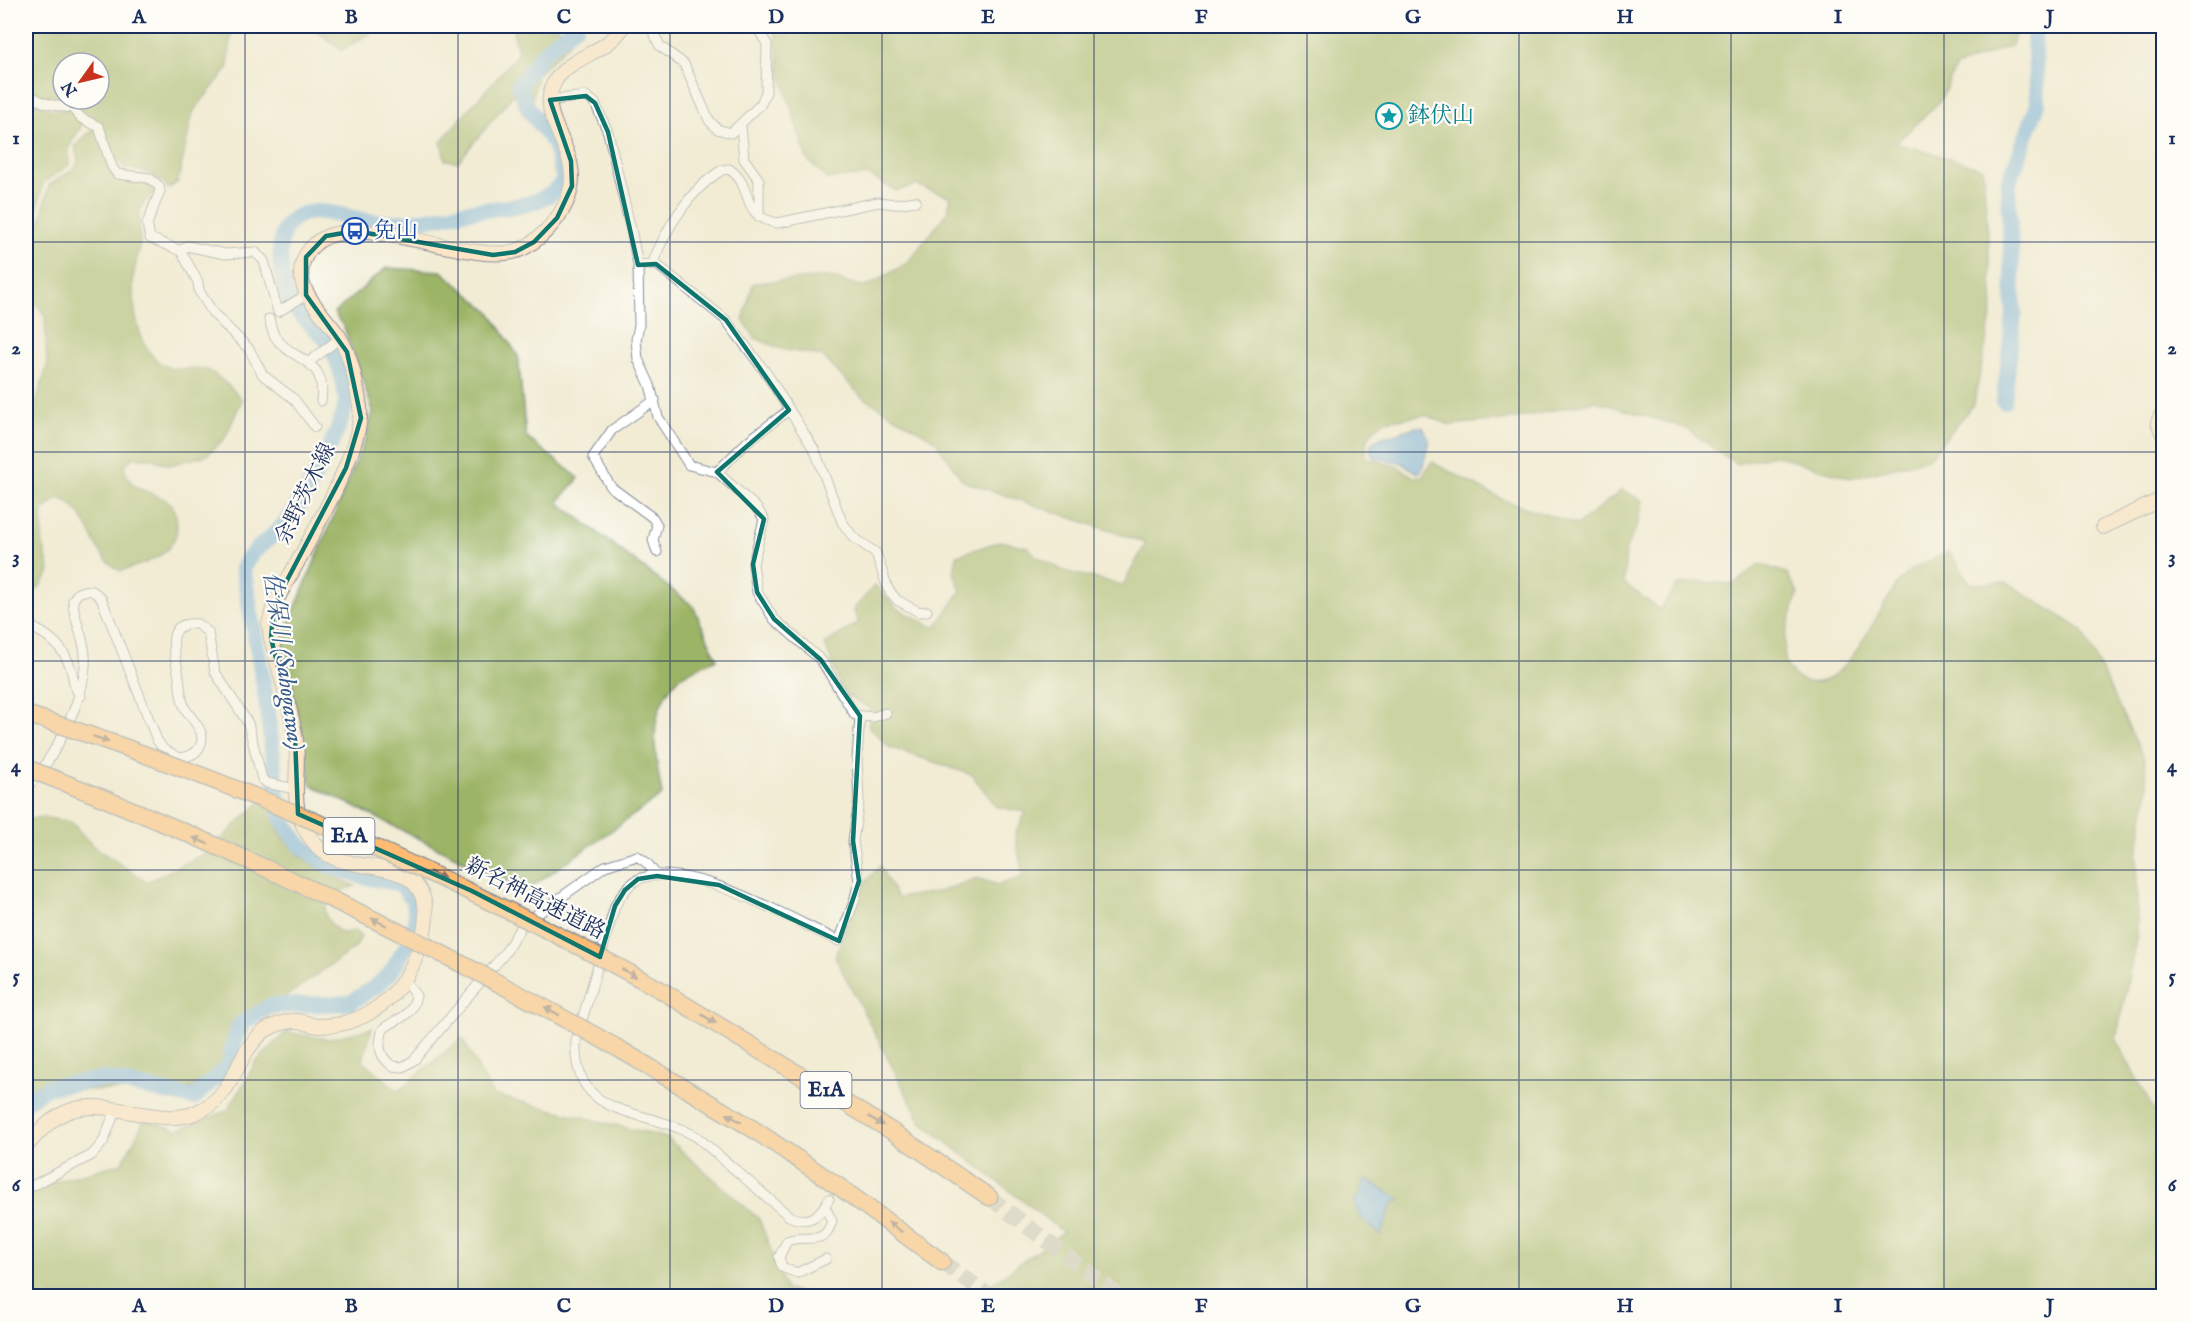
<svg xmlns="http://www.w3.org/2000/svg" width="2189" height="1322" font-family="'IM FELL English','Noto Serif JP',serif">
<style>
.forest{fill:#9cb465;stroke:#5c7262;stroke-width:1.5;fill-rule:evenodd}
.water{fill:#6eafe2;stroke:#446fa0;stroke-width:1.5}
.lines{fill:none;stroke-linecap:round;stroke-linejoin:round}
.river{stroke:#6eafe2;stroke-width:16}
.highway-tunnel{stroke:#c7c6bd;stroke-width:16;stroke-dasharray:16 8;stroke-linecap:butt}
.street-casing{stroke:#868e9a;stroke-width:11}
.secondary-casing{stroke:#868e9a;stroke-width:16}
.highway-casing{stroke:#868e9a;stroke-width:19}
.street{stroke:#fff;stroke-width:9}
.secondary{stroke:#ffe4c6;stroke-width:14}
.highway{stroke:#ffbb71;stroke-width:16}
.highway-bridge-casing{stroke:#868e9a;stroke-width:19;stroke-linecap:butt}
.highway-bridge{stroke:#ffbb71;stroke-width:16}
.oneway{fill:#826e67}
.marked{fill:none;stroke:#0f766e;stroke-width:4.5;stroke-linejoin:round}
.grid{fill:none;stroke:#1b2f5e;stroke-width:1.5;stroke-opacity:0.55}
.labels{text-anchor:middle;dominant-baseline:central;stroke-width:4.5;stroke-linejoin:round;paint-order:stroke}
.shield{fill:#fdfcf7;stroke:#5f6c8c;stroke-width:1.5}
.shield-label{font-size:21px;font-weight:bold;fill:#1b2f5e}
.culture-label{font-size:22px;fill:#0d838f;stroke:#fdfcf7;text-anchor:start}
.transit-label{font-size:22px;fill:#164399;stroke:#fdfcf7;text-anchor:start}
.street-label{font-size:22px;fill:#1b2f5e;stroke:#fdfcf7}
.water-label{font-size:24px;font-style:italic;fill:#385c8c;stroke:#fdfcf7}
.neatline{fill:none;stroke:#1b2f5e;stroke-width:2}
.grid-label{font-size:20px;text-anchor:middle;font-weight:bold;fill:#1b2f5e}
</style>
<rect width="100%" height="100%" fill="#fdfcf7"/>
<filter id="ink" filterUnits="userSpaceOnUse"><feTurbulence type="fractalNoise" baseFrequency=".0167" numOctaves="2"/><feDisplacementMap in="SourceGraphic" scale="12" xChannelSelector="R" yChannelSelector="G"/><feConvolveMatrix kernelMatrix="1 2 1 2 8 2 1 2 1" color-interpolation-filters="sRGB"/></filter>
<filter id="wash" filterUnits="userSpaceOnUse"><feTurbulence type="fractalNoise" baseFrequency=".008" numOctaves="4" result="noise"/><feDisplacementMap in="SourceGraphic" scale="24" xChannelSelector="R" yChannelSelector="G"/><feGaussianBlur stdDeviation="1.35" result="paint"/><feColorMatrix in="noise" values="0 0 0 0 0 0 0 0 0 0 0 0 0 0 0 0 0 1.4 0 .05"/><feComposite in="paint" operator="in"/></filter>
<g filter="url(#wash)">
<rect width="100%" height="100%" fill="#f2ecd5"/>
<path class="forest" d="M26,26H232L228,68L193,112L178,182L168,189L164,183L145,172L124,167L114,157L101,125L36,97L26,87ZM63,63H99V99H63Z
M311,26H384L341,50Z
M505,26H552L566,30L569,43L537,75L532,101L513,95L458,162L445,160L441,142C465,110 494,84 518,53L512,26Z
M774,26H2018L2012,45L1956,67L1940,101L1896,143L1983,168L1993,307L1974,404L1928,459L1850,478L1775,455L1736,464L1685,428L1595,401L1513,419L1450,425L1425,415L1385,421L1372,432L1366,444V458L1398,467L1414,477L1422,476L1432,462L1501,499L1577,525L1622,490L1643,501L1638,524L1626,548L1624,583L1660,610L1677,585L1698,582L1734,584L1759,564L1787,573L1798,593C1792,614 1773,659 1794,675C1844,714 1880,593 1908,573C1919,564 1936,558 1949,552L1971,584L2006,582L2082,630L2145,761L2148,789L2137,855V935L2116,1040L2163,1127V1296H975L1063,1232L921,1122L835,957L861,887L880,866L897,898L942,891L977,878L998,885L1023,877L1015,834L1026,812L997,807L972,775L889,747L869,727L870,708L843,693L825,644L859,622L853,610L875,585L898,609L935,628L961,591L954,573L957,555L1001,541L1028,547L1036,556L1064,571L1123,585L1146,543L963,481L935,440L862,397L822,356L781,349L755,338L743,320L753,283L828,277L866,287L907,263L947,213L951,197L916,185L896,191L869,175L827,179L807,159L781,76Z
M26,95C35,105 54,113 68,110L83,123L69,147V165L43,183L35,221L26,233Z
M93,129H97L112,175L117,180H137L155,188V192C129,212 143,222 139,249C137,260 132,274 133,285C133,313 140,359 171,368C181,370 193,367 203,369C213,370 236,392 242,400L225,438L207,455L170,465L150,458H132L124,466C129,494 151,489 169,502C174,507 177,517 177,524C178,555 145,564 121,571C89,556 93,511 59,498L43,511L42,540L50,572L38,589L26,594V444L32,433L37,399L47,367L45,317L40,308L26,297V247L39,227L49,185L75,168L78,162L75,146Z
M386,268L441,271L490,312L518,356L526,437L579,478L558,502L693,606L717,659C705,665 685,671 676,681C646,713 655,755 662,795L527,890L480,869L311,785L282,640L366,438L373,411L344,327L334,313Z
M268,795H274C275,803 274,815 276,823C289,857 325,872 355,886C327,894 311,912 342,933L355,931L361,937L355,948L285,997L249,1028L223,1065L188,1090H49L26,1093V820L42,817L71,822L93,846L147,882L206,853Z
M372,1028L363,1060L398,1091L462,1038L493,1095L667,1138L759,1219L786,1290L822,1296H26V1189L122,1163L145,1120L178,1130L228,1110L256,1062L286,1032L329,1039Z"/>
<path class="water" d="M1416,427H1423L1429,440L1422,470L1418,473L1400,462L1375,458L1371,454L1370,445L1377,439Z
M1367,1180L1401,1200L1392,1203L1381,1235L1360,1217L1354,1201L1361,1194L1363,1182Z"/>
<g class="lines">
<path class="river" d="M2004,401L2014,314L2008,185L2038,104L2034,37L2036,26
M26,1101L48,1087L104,1079L194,1098L228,1066L239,1025L271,1006L350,1003L375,987L390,974L413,935L416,913L413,901L401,884L364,877L330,866L299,844L280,816L266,698L243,569C252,546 271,541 285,523C302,504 347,421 346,398C344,381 338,361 330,346C322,330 302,321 293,306C281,287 274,242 288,224C294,217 303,213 312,212C334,210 357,221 379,222C410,224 435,218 464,212C496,207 546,211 564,179L554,144L528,108L519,85L544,52L576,26"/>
</g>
</g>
<g filter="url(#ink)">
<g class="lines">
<path class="highway-tunnel" d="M989,1197L1119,1296
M942,1262L990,1296"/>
<defs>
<path id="street" d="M650,26L660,46L684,64L709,120L717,129L731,133L761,104L766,92L767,44L756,26
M26,90C37,104 56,106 72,108L81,118L99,127L112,167L117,174L149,178L159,186L160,191L147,224L150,238L181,251L187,246L225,254L255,252L264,261L278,312L306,295
M550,100L586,96L595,103L608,132L632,234L638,265L639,325L636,340L638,359L650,385L658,417L689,465L717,472L756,507L764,519L753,564L757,592L774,619L821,660L855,715L873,717L886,713
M741,126L744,159L759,180V217
M181,251L198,282L199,291L213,313L249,349L263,375L294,399L315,427
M638,265L656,264L726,320L767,374L815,451L842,522L853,537L876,553L888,589L897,600L919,612L927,611
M652,265C665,230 689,190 722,170L729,169C755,185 738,217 778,223L878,202L895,204L916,201
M269,319C271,325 272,332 275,337C295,364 327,357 321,401
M309,362L340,338
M655,400L612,430L593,457L611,487L653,518L657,525L653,540L657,552
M717,472L748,441L789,410
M26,625C47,633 64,646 71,669C74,679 73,688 81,696
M26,788C53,763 88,693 85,655C84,636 73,619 73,600L78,593C89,588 95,590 102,600L157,740L163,749L180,758C188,757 195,755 199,748C210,729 187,719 183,703C180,693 180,681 178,671C174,651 164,621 197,624L208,632L215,672L248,723L262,779L267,783L295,789
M405,980L416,996C410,1020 399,1016 383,1029C378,1046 378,1055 392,1066L403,1067L414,1060L505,953L522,925L605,866L637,856L647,863L657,876
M26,1189L92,1155L103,1142L116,1109
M829,1199C818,1217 810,1225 789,1216L697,1137C645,1106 572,1122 576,1041L615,906C621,896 628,884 639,879C690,859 791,919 839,941L854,902L859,881L853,841L859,801L857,758L860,716
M825,1207L832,1221C824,1248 807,1233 787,1241L779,1257L782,1267L797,1273L826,1259"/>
<path id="secondary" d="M2164,409L2158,422L2164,437
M2103,527L2164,498
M26,1147C63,1101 85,1102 141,1114C159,1117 177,1120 195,1113C237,1096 233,1057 263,1032C271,1026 287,1020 297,1021C304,1021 311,1026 319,1026C360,1026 394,1003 412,966C420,948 429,924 425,905C414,851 347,879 317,846C282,806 303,779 295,734C289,702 279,670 271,638L269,624L274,605C296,562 365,452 360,407C357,386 352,357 340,338C324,312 282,283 311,248C347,204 464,264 513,252C526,249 538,239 547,230C610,163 531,129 554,83C568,56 609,53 623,26"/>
<path id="highway" d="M659,989L893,1132L989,1197
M621,1050L750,1127L841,1188L942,1262"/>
</defs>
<use href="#street" class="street-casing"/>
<use href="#secondary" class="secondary-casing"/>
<use href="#highway" class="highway-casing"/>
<use href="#street" class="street"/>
<use href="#secondary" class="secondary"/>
<use href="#highway" class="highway"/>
<defs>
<path id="highway-bridge" d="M26,714C246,784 456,878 659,989
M26,768C231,845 430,943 621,1050"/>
</defs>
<use href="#highway-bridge" class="highway-bridge-casing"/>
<use href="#highway-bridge" class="highway-bridge"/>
</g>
<defs><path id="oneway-solid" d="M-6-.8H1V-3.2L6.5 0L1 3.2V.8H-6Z" transform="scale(1.5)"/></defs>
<g class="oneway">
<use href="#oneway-solid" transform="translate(101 739) rotate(19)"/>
<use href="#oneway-solid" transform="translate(201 841) rotate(-156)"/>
<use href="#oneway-solid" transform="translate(437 875) rotate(24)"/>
<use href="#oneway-solid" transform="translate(379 922) rotate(-154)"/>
<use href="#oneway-solid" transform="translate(629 973) rotate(29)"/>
<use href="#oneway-solid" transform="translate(552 1011) rotate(-151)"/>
<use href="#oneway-solid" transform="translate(709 1019) rotate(31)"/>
<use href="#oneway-solid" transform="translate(734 1118) rotate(-149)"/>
<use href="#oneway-solid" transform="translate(876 1121) rotate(32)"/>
<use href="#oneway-solid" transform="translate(895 1227) rotate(-144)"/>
</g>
</g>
<path d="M0 0H2189V1322H0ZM586,96L595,103L608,132L638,265L656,264L726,320L789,410L717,472L764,519L753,564L757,592L774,619L821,660L860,716L853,841L859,881L839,941L719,885L657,876L638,879L625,890L615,906L600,957L472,891L298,814L295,736L271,638L274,605L346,468L361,418L347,352L306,295V257L326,236L355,231L493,255L515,252L534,242L557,218L572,186L571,161L550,100Z" fill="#f2ecd5" fill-opacity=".55" fill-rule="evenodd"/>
<path class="marked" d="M586,96L595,103L608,132L638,265L656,264L726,320L789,410L717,472L764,519L753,564L757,592L774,619L821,660L860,716L853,841L859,881L839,941L719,885L657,876L638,879L625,890L615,906L600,957L472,891L298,814L295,736L271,638L274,605L346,468L361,418L347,352L306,295V257L326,236L355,231L493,255L515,252L534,242L557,218L572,186L571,161L550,100Z"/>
<path class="grid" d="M245,26V1296M458,26V1296M670,26V1296M882,26V1296M1094,26V1296M1307,26V1296M1519,26V1296M1731,26V1296M1944,26V1296M26,242H2164M26,452H2164M26,661H2164M26,870H2164M26,1080H2164"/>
<defs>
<symbol id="sight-ring" viewBox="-11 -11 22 22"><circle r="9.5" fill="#fdfcf7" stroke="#0f9aa8" stroke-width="1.5"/><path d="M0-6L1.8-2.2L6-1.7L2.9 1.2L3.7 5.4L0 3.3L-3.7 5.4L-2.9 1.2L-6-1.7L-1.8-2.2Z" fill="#0f9aa8"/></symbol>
<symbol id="bus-ring" viewBox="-11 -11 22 22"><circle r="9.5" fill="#fdfcf7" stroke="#1a4fb4" stroke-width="1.5"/><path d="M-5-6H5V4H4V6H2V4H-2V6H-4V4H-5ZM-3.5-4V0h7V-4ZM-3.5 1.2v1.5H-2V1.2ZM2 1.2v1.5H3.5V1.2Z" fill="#1a4fb4"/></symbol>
</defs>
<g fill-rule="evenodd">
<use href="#sight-ring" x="1374" y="101" width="30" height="30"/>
<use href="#bus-ring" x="340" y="216" width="30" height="30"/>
</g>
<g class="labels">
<g class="shield">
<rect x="323.5" y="818" width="51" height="36" rx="4.5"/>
<rect x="800.5" y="1072" width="51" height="36" rx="4.5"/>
</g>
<g class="shield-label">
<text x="349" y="836">E1A</text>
<text x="826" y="1090">E1A</text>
</g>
<g class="culture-label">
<text x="1408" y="116">鉢伏山</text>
</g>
<g class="transit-label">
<text x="374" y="231">免山</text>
</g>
<g class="street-label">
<text transform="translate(306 494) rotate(-64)">余野茨木線</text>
<text transform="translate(535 899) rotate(27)">新名神高速道路</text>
</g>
<g class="water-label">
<text transform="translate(283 661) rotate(82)">佐保川 (Sahogawa)</text>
</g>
</g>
<rect width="2189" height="1322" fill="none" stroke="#fdfcf7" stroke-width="66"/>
<g transform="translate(81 81) rotate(236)"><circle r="28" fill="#fdfcf7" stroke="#a3aaba" stroke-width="1.5"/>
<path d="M0-4.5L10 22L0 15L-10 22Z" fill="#c8321e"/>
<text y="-9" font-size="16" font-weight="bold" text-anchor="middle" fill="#1b2f5e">N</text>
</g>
<rect x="33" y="33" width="2123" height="1256" class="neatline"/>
<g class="grid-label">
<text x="139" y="23">A</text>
<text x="351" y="23">B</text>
<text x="564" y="23">C</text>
<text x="776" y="23">D</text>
<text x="988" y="23">E</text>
<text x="1201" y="23">F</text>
<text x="1413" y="23">G</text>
<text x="1625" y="23">H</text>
<text x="1838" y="23">I</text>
<text x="2050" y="23">J</text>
<text x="16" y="144">1</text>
<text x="2172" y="144">1</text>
<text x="16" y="354">2</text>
<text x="2172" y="354">2</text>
<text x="16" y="563">3</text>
<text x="2172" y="563">3</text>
<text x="16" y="772">4</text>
<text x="2172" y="772">4</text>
<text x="16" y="982">5</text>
<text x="2172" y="982">5</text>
<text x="16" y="1191">6</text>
<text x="2172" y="1191">6</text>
<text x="139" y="1312">A</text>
<text x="351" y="1312">B</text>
<text x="564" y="1312">C</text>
<text x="776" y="1312">D</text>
<text x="988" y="1312">E</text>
<text x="1201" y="1312">F</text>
<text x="1413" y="1312">G</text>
<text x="1625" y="1312">H</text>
<text x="1838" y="1312">I</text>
<text x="2050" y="1312">J</text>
</g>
</svg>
